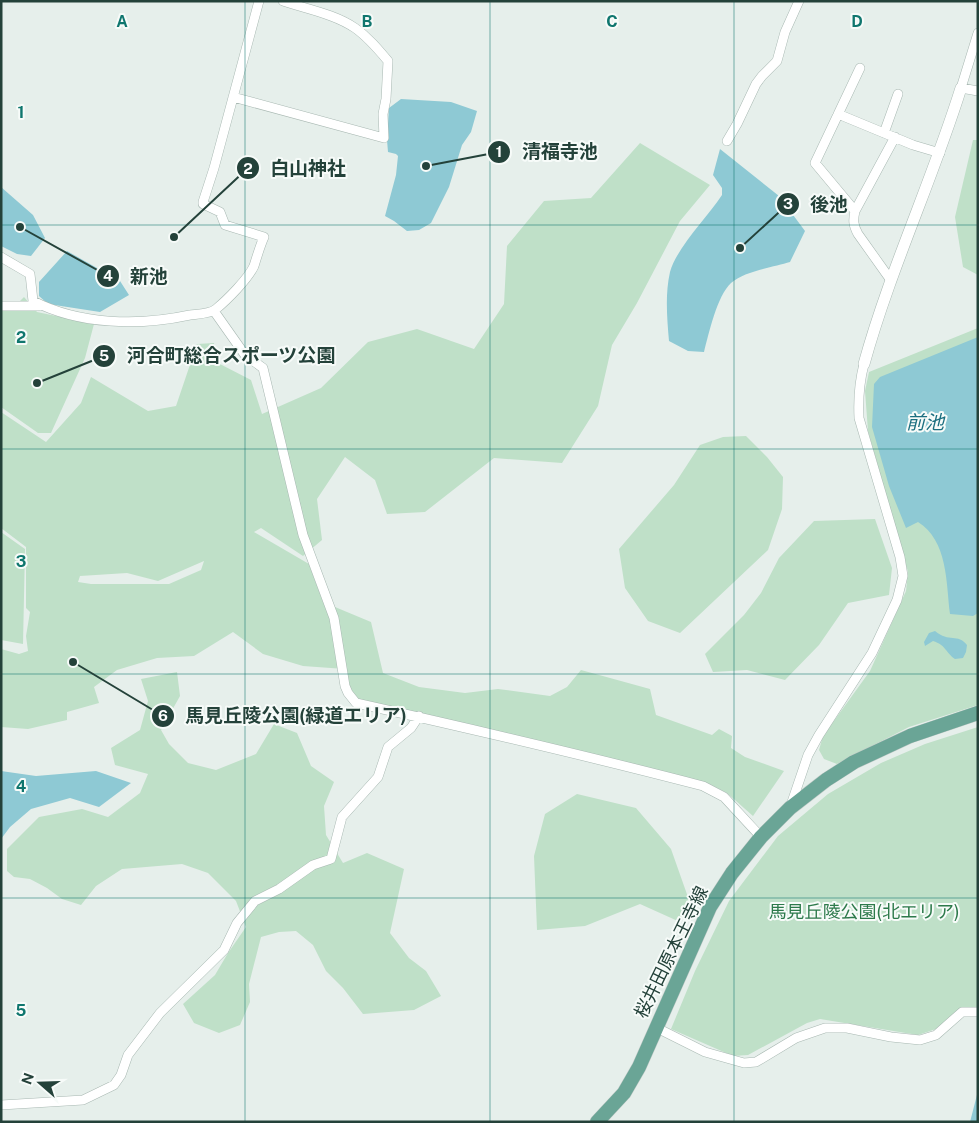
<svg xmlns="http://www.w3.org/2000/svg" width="979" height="1123" font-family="'Public Sans','Noto Sans JP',sans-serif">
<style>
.green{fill:#bfe0c8;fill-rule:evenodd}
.water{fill:#8ec9d4}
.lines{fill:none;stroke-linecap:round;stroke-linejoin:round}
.minor-casing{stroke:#a8b8b2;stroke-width:10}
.tertiary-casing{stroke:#a8b8b2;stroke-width:12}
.primary-casing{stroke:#c2cac8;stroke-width:15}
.minor{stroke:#fff;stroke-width:9}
.tertiary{stroke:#fff;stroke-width:11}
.primary{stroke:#6aa596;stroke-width:14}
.grid{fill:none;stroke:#0f766e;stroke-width:1;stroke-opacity:0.55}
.labels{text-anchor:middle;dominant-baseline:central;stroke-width:4;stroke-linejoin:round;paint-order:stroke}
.park-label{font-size:18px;fill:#2d7a4b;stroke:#f7fbf9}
.street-label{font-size:18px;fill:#24423a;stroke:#f7fbf9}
.water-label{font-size:19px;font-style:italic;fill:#1c6f80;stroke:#f7fbf9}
.grid-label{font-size:16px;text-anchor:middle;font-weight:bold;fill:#0f766e;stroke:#f7fbf9;stroke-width:4;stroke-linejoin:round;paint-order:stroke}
.leader{fill:none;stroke:#24423a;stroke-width:2}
.callout-dot{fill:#24423a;stroke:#f7fbf9;stroke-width:2}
.mark-label{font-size:15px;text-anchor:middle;font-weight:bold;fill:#fff}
.callout-label{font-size:19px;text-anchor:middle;font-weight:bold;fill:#24423a;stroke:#f7fbf9;stroke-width:4;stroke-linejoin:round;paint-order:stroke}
</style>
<rect width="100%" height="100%" fill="#e6efeb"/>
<path class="green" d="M973,140H978V275L963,267L955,217Z
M640,143L710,185L680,221L637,303L612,345L598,406L562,463L494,458L425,512L387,514L375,480L345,457L317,499L322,540L303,556L261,528L254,532L309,564L323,602L371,622L383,673L419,687L465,693L498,689L550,696L567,687L581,670L650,689L656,715L712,735L719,729L732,736L731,748L745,757L784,771L753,816L727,793L709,784L433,716L368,704C349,697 349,687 345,669L303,666L263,654L233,632L194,656L157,658L117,670L94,687L99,703L67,712V720L28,729L1,727V649L19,654L28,651L26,636L30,612L26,608V547L1,528V412L46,442L81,403L91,377L148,411L176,406L197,344L214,343L218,363L251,380L262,414L321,388L368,342L417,329L474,349L504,304L507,246L544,201L591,198ZM204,561L201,570L169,584H91L78,582L80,576L127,573L158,581Z
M24,297L37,312L94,324L85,358L51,433H38L1,407V301H20Z
M978,328V705L909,727L837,764L824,759L819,750L823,736L870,671L906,591L908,572L868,431L865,391L869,372Z
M746,436L767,457L783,477L782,509L768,550L680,633L648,621L625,588L619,549L674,485L700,445L723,437Z
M875,519L892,568L889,595L848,603L819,645L785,680L747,670L713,672L705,654L744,615L761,593L779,558L814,521Z
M1,532L25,549L23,644L1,640Z
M177,672L180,696L161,730L169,744L188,763L216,770L256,754L274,724L297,733L311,766L334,782L324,806L326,835L343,863L367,853L404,869L390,933L409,958L426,971L441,996L414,1010L363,1014L343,988L326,971L313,945L296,931L279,932L261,937L249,984L250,1002L240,1025L219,1033L194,1023L183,1004L215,975L228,953L246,927L236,901L208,873L182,864L122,869L96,886L81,905L62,899L47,888L30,879L14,877L7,871V849L39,817L82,809L108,817L140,793L148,774L115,765L111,748L140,730L148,701L141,679Z
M978,727V1008L939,1028L918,1035L820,1019L807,1023L748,1055L733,1056L671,1029L695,971L729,901L778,836L828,794L881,763L925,744Z
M577,794L636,808L671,849L689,900L680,922L640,904L585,926L537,930L534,856L545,814Z"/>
<path class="water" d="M401,99L451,102L477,111L471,132L462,145L449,187L431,223L419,230L407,231L394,221L385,216L396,175L398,156L396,154L388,152L387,140L389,108Z
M720,149L779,196L805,231L790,262C774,267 744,271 731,283C717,296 709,333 704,352L688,351L669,341C667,318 665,294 670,272C677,247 707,218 722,195V188L713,175Z
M1,187L33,215L45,238L31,256L17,254L1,246Z
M67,251L120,281L129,295L100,312L48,304L39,296V282Z
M978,337V613L973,616L950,614C946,582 948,541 918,522L906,528L889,486L872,427L874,384L880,377Z
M935,631C949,643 958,633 967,645L966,652L963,658L955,659C945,652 946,645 933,641L925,646L924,642L929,633Z
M1,771L36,776L96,771L131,783L99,807L70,798L31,809L10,827L1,839Z
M978,1091V1122H970Z"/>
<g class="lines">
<defs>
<path id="minor" d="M978,33L961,88L978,91
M233,97L384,138L383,114L386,99L388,61C378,49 368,37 355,28C335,14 306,9 283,1
M838,114L913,145L940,153
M884,133L898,94
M727,141L737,124L756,84L762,76L777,61L785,32L799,1
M855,211L815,163L860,68
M1,257L30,274L33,301C80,325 139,326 190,315C198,314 210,314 216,309C227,300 248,279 254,266C257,256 260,246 264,237L225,225L220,212L203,204V202L214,168L259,1
M890,279L858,234C853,225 853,220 855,211L895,137
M1,306H38
M214,311L245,355L263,368L303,535L334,618L345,686L348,693L356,703C472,729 588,756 703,786L724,797L761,837
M790,808L808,755L819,735L872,653L897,600L903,576L900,557L859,418C858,398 859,383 864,364
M655,1027L705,1052L744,1063L756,1062L796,1038L825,1028H847L891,1037L920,1040L936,1035L962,1012H978
M1,1105L83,1100L114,1085L121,1075L128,1055L160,1013L224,950L237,923L255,901L279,889L313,865L331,859L342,817L378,777L388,747L411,728L419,716"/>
<path id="tertiary" d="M864,364C890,270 932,181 961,88"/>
<path id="primary" d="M597,1122L624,1093L639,1067L710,907L732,873L761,837L790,808L826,780L854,762L910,736L978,713"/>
</defs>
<use href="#minor" class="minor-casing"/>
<use href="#tertiary" class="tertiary-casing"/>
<use href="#primary" class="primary-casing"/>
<use href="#minor" class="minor"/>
<use href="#tertiary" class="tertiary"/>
<use href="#primary" class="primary"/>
</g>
<path class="grid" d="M245,1V1122M490,1V1122M734,1V1122M1,225H978M1,449H978M1,674H978M1,898H978"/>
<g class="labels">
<g class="park-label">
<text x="864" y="911">馬見丘陵公園(北エリア)</text>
</g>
<g class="street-label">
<text transform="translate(671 952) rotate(-64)">桜井田原本王寺線</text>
</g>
<g class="water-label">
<text x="925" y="422">前池</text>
</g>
</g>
<g class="grid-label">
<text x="122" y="27">A</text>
<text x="367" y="27">B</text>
<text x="612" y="27">C</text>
<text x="857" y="27">D</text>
<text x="21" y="118">1</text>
<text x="21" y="343">2</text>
<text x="21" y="567">3</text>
<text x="21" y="792">4</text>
<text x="21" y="1016">5</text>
</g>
<path class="leader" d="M426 166L499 152M174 237L248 168M740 248L788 204M20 227L108 276M37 383L104 356M73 662L163 716"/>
<g class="callout-dot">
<circle cx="426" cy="166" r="5"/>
<circle cx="174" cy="237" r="5"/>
<circle cx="740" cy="248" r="5"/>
<circle cx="20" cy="227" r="5"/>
<circle cx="37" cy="383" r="5"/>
<circle cx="73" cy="662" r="5"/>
<circle cx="499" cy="152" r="12"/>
<circle cx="248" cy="168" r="12"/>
<circle cx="788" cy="204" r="12"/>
<circle cx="108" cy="276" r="12"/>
<circle cx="104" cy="356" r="12"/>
<circle cx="163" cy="716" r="12"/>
</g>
<g class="mark-label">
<text x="499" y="157">1</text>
<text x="248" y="174">2</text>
<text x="788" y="209">3</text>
<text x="108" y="281">4</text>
<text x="104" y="361">5</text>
<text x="163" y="721">6</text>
</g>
<g class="callout-label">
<text x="560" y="158">清福寺池</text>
<text x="308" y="175">白山神社</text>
<text x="829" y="211">後池</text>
<text x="149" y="283">新池</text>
<text x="231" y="362">河合町総合スポーツ公園</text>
<text x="296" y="722">馬見丘陵公園(緑道エリア)</text>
</g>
<rect width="979" height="1123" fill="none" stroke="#24423a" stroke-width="5"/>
<g transform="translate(40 1083) rotate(290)" stroke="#f7fbf9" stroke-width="4" paint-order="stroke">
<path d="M0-4L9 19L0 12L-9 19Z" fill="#24423a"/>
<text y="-8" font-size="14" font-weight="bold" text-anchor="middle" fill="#24423a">N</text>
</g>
</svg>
